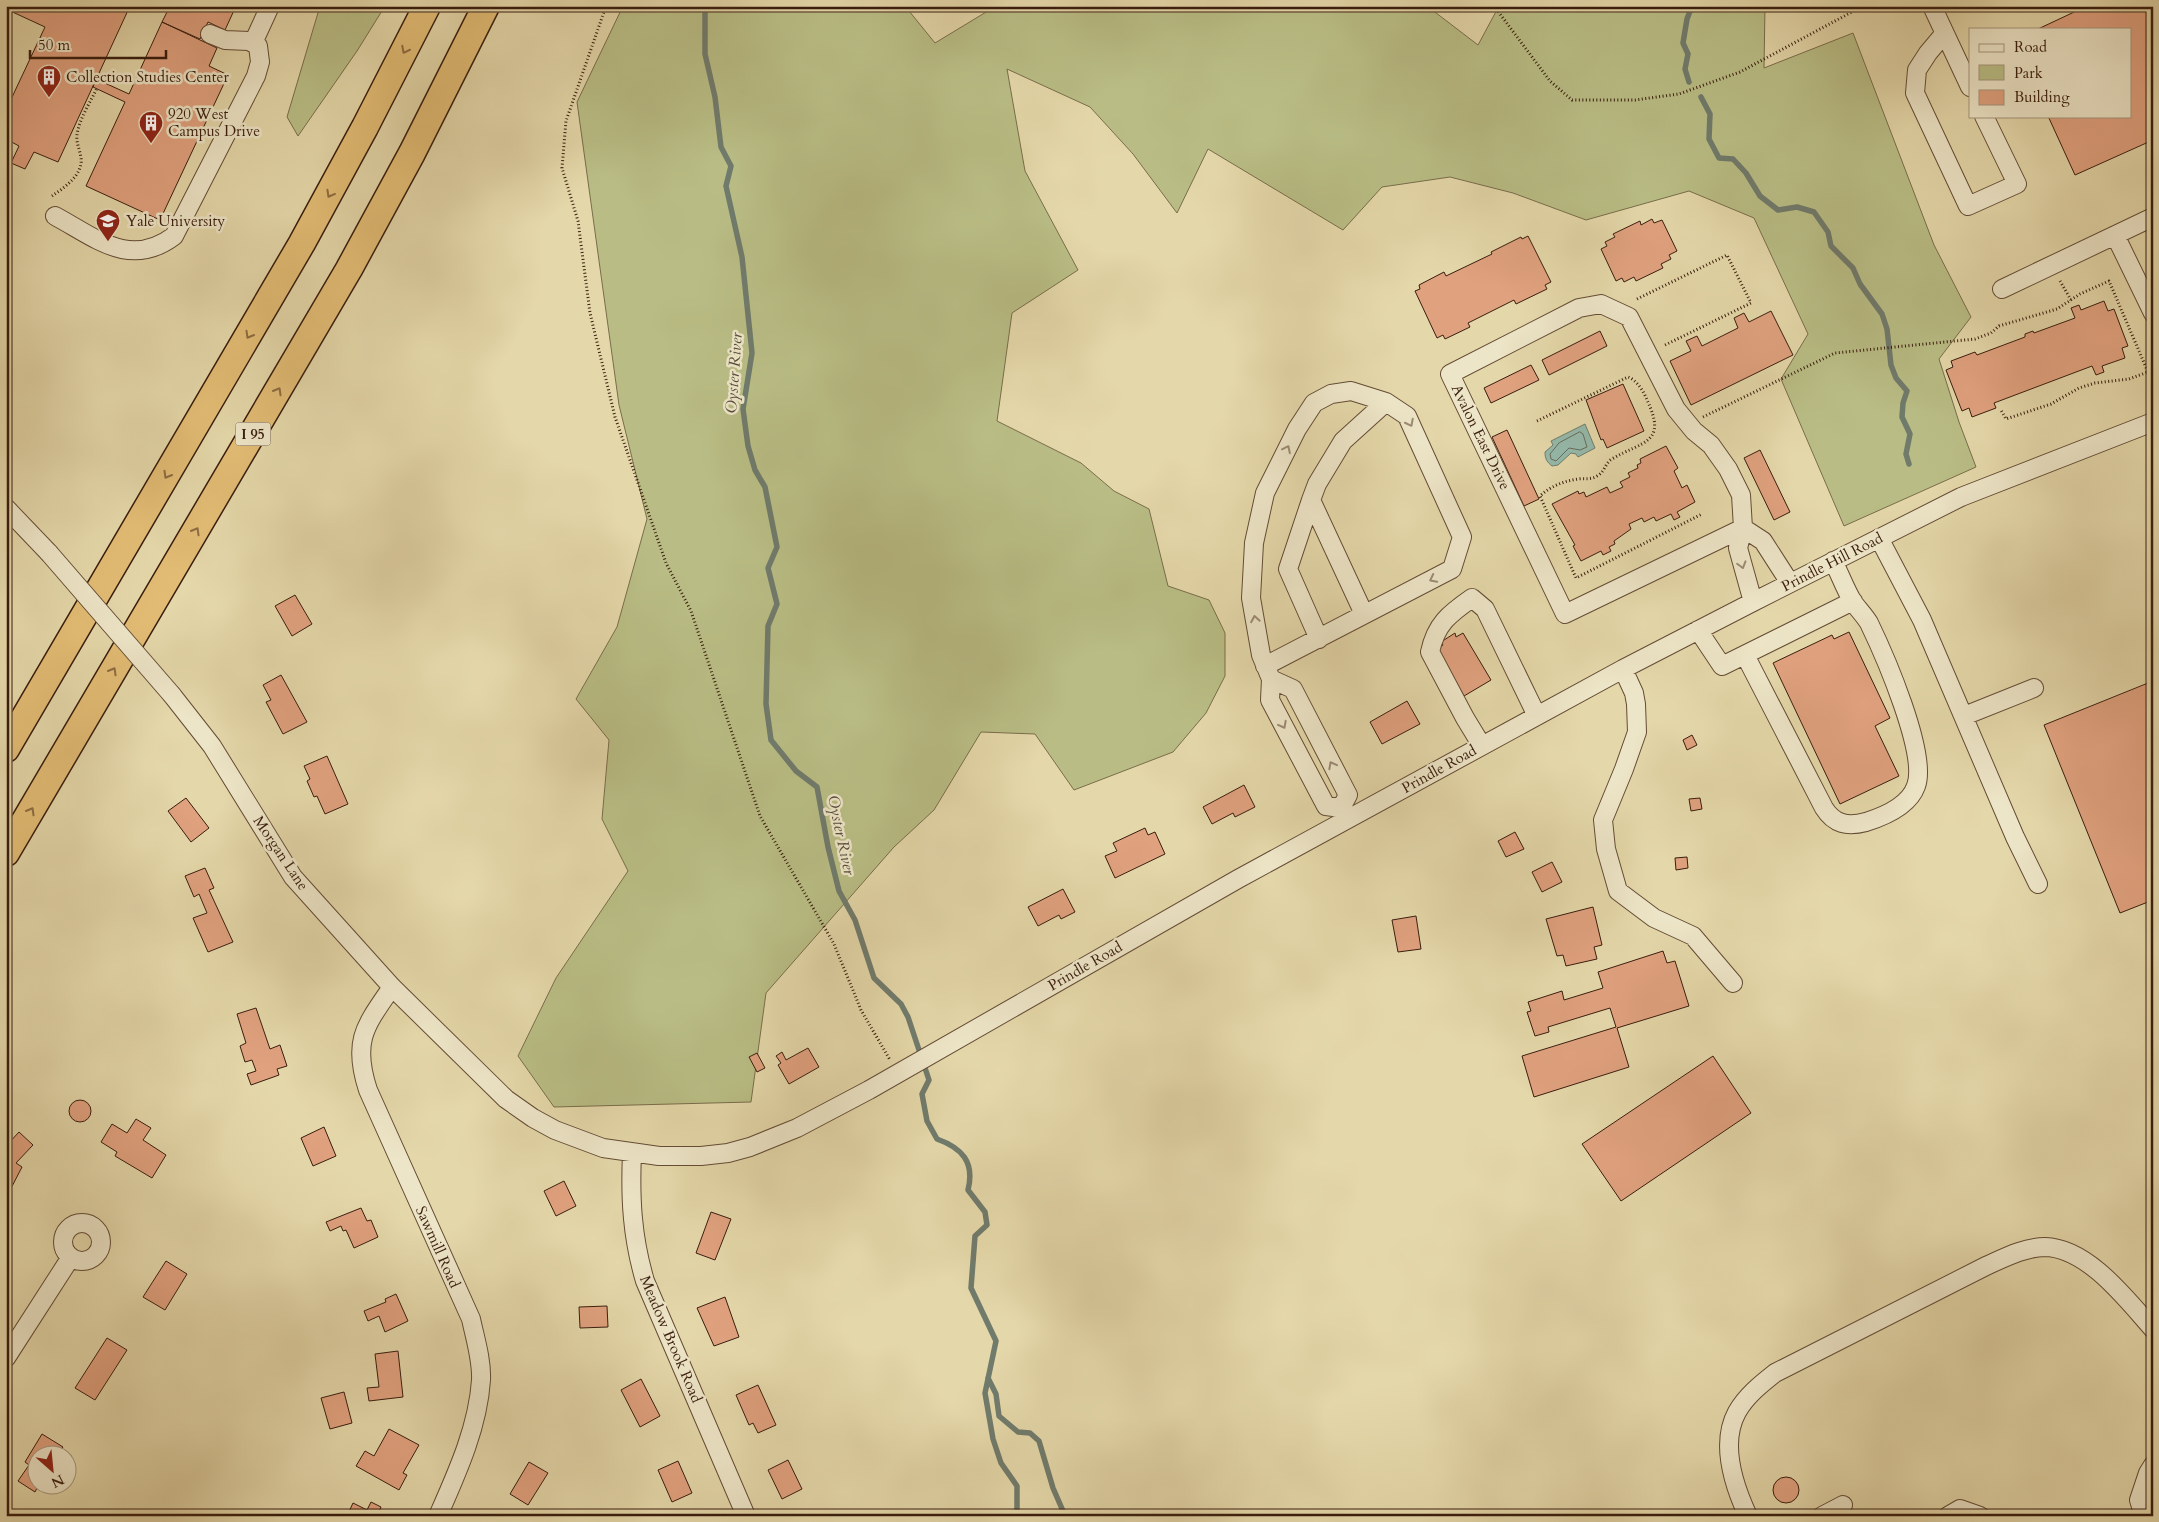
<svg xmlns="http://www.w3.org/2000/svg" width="2159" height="1522" font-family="Cardo,serif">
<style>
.green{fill:#b9bd85;stroke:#796d4a}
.water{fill:#95b9aa;stroke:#707b6c}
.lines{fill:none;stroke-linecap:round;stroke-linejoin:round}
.shore{stroke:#676b5c;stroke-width:1}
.stream{stroke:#707b6c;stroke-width:5.5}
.building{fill:#e0a17e;stroke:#391d0e}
.minor-casing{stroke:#644c35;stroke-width:20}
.highway-casing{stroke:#391d0e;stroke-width:29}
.path{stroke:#391d0e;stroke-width:3;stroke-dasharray:1 2.5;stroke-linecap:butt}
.minor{stroke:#ede5c7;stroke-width:18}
.highway{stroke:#e2bc74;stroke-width:26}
.minor-bridge-casing{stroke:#644c35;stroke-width:20;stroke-linecap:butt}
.minor-bridge{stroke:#ede5c7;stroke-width:18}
.oneway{stroke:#8e6c41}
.oneway2{stroke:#9c8b74}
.labels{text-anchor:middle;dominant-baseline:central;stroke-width:5;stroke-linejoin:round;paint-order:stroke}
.shield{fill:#ede5c7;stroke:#6f5946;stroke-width:1}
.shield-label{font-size:14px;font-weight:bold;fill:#391d0e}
.poi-label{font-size:15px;fill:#391d0e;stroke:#ede5c7;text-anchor:start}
.street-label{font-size:15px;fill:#391d0e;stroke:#ede5c7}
.water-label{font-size:16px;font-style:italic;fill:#554c3d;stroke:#ede5c7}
</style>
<rect width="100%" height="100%" fill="#e4d7a9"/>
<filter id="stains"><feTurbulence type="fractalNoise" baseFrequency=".004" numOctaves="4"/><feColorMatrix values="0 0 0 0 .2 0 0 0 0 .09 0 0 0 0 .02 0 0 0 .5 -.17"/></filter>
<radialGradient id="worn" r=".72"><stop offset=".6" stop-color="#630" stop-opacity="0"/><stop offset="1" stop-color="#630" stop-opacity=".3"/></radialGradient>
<path class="green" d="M320,6H385L357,51L298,136L287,117Z
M623,6H905L935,43L996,6H1427L1478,45L1499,6H1765L1764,68L1853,33L1934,245L1971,317L1939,359L1959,422L1976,467L1844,526L1781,379L1808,334L1754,218L1689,191L1586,220L1513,193L1450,177L1382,187L1343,230L1208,149L1177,213L1133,154L1090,107L1007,69L1025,171L1078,270L1012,313L997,421L1081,463L1114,491L1149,509L1168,586L1209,600L1225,633V676L1206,713L1173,752L1074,790L1035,734L981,732L934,810L894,847L766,993L751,1102L554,1107L518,1056L556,978L628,871L602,819L609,740L576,699L617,627L647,519L619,405L577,102Z"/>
<path class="water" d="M1585,424L1595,448L1578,457L1576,454L1571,453L1558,465L1552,466C1547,462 1545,459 1545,452L1553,445L1551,441Z"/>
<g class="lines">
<path class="shore" d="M1580,432L1583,434L1587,447L1580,450L1569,448L1556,461L1551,459L1550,454L1559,443Z"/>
<path class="stream" d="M705,6V54L715,97L721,147L731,166L726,186L742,257L752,353L743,409L748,446L755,470L765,487L777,547L768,568L777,604L768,626L766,704L771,740L796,771L817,787L828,847L839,891L855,920L874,978L901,1004L908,1017L929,1080L922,1094L927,1121L937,1139C962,1148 975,1162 968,1190L985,1212L987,1225L975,1236L971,1288L996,1341L985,1393L993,1439L1001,1463L1017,1486V1516
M1689,82L1685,69L1688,54L1683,43L1687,19L1692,6
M1701,97L1710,114L1709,139L1719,158L1733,159L1746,173L1760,196L1778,210L1797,207L1814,212L1828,232L1831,246L1853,268L1860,284L1882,314L1887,329L1891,365L1896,378L1907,391L1903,403L1902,417L1910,434L1906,454L1909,464
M988,1378L996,1394L999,1416L1018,1432L1030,1433L1039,1441L1053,1488L1063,1511L1068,1516"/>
</g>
<path class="building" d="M6,6H130L58,162L34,152L25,169L11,163L19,146L6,139V110L45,27L6,9Z
M170,6H236L225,30L208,22L200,39L162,22Z
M2087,6H2153V140L2075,175L2048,116H2130V29H2038Z
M162,22L217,48L209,66L228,75L160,220L86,186L125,102L93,87L96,79L129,94Z
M1652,219L1654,223L1662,220L1677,251L1669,255L1671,259L1661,264L1663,268L1636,281L1634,277L1624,282L1622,278L1616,281L1601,249L1607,246L1605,242L1615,237L1613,234L1640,221L1641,225Z
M1528,236L1551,282L1545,285L1547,289L1516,304L1514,300L1468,323L1470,327L1445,339L1443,335L1437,338L1415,291L1420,289L1419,285L1444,272L1446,276L1492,254L1491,252L1521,237L1522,239Z
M2104,301L2108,311L2114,309L2128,346L2122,348L2125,358L2102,366L2104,372L2096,375L2092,366L1994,403L1996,408L1972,417L1969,408L1962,411L1946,370L1953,367L1951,361L1975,352L1977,355L2025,337V334L2033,331L2034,333L2075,318L2071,308L2079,305L2081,310Z
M1771,311L1793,355L1691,405L1670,361L1691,351L1686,341L1697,336L1702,346L1738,328L1734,318L1744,313L1749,322Z
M1600,331L1607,346L1549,375L1542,360Z
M1531,365L1539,380L1491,403L1484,388Z
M1623,384L1644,431L1607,448L1603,439L1601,440L1586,400Z
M1507,430L1539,499L1524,506L1492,437Z
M1666,446L1678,468L1674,471L1682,488L1687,485L1695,502L1677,512L1680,517L1674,520L1671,514L1656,521L1654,517L1644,522L1642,518L1629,524L1631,529L1614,541L1615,544L1609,547L1611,551L1603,555L1601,551L1581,561L1573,546L1575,545L1552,504L1578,491L1579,494L1584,492L1586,497L1607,487L1610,493L1623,487L1620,482L1630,477L1628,473L1638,468L1637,465L1641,463L1640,459Z
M1760,450L1790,512L1774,520L1744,458Z
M295,595L312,624L292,636L275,606Z
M1849,632L1890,718L1875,726L1899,776L1840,804L1773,663L1832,635L1834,639Z
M1455,633L1456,637L1463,633L1491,680L1464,696L1436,649L1443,645L1441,642Z
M281,675L307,722L283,734L266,702L271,700L263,685Z
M2153,681V900L2120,913L2044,725Z
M1407,701L1420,724L1382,744L1370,722Z
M1692,735L1697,745L1687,750L1683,740Z
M327,756L348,804L325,814L317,796L314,797L307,781L310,779L304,766Z
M1244,785L1255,807L1235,817L1233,813L1212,824L1203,807Z
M186,798L209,828L191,842L168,811Z
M1700,798L1702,809L1691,811L1689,799Z
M1145,828L1148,835L1155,832L1165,854L1115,878L1105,856L1117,851L1113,843Z
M1515,832L1524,849L1506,857L1498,841Z
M1687,857L1688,868L1676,870L1675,858Z
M1552,862L1562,882L1542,892L1532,872Z
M205,868L214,888L209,890L233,942L208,952L193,918L207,913L199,894L194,897L185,876Z
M1063,889L1075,912L1061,919L1059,915L1038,926L1028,907Z
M1593,907L1602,945L1594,947L1597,959L1566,966L1563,955L1557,956L1546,919Z
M1416,916L1421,949L1398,952L1392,920Z
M1663,951L1667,963L1675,961L1689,1006L1617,1028L1629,1067L1534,1097L1522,1056L1616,1027L1610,1008L1548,1027L1549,1032L1535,1036L1527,1012L1531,1011L1528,1002L1562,991L1564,1000L1603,988L1598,972Z
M256,1008L270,1049L280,1045L287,1066L277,1069L279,1075L251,1085L247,1074L256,1071L252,1060L245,1062L240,1046L246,1043L237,1014Z
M808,1048L819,1067L789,1084L778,1065L781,1063L776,1056L782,1052L786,1060Z
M757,1053L765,1068L757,1072L749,1057Z
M1713,1056L1751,1113L1621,1201L1582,1144Z
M69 1111a11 11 0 1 1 22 0a11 11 0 1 1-22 0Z
M136,1119L151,1128L143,1140L166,1155L152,1178L115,1156L117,1152L101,1142L112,1124L127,1133Z
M324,1127L336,1156L313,1166L301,1138Z
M19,1132L33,1145L16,1163L22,1167L6,1198V1146Z
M564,1181L576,1206L556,1216L544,1191Z
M361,1208L367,1221L371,1220L378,1237L354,1248L346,1230L343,1231L341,1226L330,1231L326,1222Z
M711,1212L731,1219L715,1260L696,1253Z
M166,1261L187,1274L165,1310L143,1297Z
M396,1294L408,1321L385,1332L379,1316L368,1321L364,1311L386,1302L385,1299Z
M725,1297L739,1337L714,1346L697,1308Z
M607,1306L608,1327L580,1328L579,1307Z
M107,1338L127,1350L95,1400L75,1388Z
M398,1351L403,1397L369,1401L367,1388L379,1387L375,1354Z
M641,1379L660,1416L640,1427L621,1390Z
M758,1385L776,1425L758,1433L753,1423L749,1425L736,1395Z
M344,1392L352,1423L330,1429L321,1398Z
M389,1429L419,1445L403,1473L407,1475L399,1490L356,1466L365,1451L374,1456Z
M42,1434L63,1447L58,1454H38V1484H39L35,1492L18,1481L29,1465L25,1462Z
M788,1460L802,1489L782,1499L768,1470Z
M678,1461L692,1493L672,1502L658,1470Z
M529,1462L548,1473L528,1505L510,1494Z
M1773 1490a13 13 0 1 1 26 0a13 13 0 1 1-26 0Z
M371,1502L381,1507L379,1512L387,1516H347L353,1503L367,1510Z"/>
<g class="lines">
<defs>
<path id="minor" d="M1932,6L1970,87
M1944,34L1928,53L1917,70L1915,93L1968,206L2017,184L1984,116
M253,43L270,6
M55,216C96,238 130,269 174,236L256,76L260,62L258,46L249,41L225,40L210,34
M2115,235L2153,313
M2002,289L2153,217
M1311,500L1288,569L1319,639
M6,508L49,553
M1743,528L1565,614L1450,374L1579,308L1601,304L1629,317L1676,409L1694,431L1711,445L1728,469L1741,495L1743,528L1738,548L1753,602
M1743,528L1763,541L1790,583
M1879,538L1922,620L2015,837L2038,884
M1364,614L1311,500L1317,484L1343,441L1386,402
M1698,630L1722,666L1853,601
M1745,655L1824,808C1834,824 1847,827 1866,822C1885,816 1909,806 1916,786C1928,754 1884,654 1869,623C1865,616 1858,609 1853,602C1845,589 1840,574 1833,561
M1265,666L1452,569L1462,537L1407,416L1386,402L1351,391L1331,394L1314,403L1297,429L1265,493L1254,543L1251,598L1261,655L1271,679L1270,700L1326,806L1341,808
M1623,669L1634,693L1636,704L1637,732L1624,769L1603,820L1606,849L1618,891L1654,918L1693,936L1733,983
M1271,679L1293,689L1348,795L1341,808
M172,695L212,746L293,877L392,987L506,1099L533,1118L555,1130L603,1148L659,1156H701L728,1153L750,1147L797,1128L869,1090L1238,879L1623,669L1753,602L1961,497L2153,422
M1964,716L2034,688
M1482,746L1465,718L1430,652C1436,624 1449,614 1472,598L1485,609L1537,716
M392,987C365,1026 352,1041 368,1090L471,1319C475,1338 482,1360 481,1380C478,1427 457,1473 438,1516
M632,1153C630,1198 632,1237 645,1281L746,1516
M63 1242a19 19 0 1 1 38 0a19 19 0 1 1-38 0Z
M6,1358L71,1257
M1748,1516C1734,1486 1720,1443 1737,1412C1746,1396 1761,1384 1775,1373L1986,1266C2004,1258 2025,1247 2045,1247C2088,1248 2127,1300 2153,1329
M1822,1516L1843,1505
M1948,1516L1960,1509L1980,1516
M2144,1516L2139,1500L2148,1473L2153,1465"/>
<path id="highway" d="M6,749L302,243L365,127L427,6
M6,853L349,269L412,153L486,6"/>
</defs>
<use href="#minor" class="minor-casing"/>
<use href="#highway" class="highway-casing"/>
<path class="path" d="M606,6L566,121L562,168L578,221L590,313L615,417L666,563L691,611L760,816L834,944L861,1010L890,1060
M1494,6L1550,81L1572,100H1635L1679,94L1740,72L1863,6
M52,196C65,187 83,175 81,158C80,150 76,143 77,135C79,119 90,103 97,88
M2060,281L2071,300
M1637,299L1727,255L1751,303L1663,346
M1703,417L1835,353L1975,339L1991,333L1999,326L2057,309L2080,294L2109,281L2148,372L2129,379L2095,383L2079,388L2051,404L2006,419L2001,410
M1537,421L1628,377C1637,380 1644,392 1647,400C1668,444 1642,441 1612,459C1605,463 1605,472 1597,476C1591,480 1585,478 1578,479C1564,481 1551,486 1540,496L1576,578L1702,514"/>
<use href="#minor" class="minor"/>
<use href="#highway" class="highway"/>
<defs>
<path id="minor-bridge" d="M49,553L172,695"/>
</defs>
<use href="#minor-bridge" class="minor-bridge-casing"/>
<use href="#minor-bridge" class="minor-bridge"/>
</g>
<defs><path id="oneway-chevron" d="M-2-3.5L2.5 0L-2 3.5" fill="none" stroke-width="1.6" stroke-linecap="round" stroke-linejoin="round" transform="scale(1.25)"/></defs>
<g class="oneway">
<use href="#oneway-chevron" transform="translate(405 50) rotate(117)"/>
<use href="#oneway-chevron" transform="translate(330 194) rotate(119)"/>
<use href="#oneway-chevron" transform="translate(249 335) rotate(120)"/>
<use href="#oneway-chevron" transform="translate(278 391) rotate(-60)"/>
<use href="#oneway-chevron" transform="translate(167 475) rotate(120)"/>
<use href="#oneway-chevron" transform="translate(196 531) rotate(-60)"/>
<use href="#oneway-chevron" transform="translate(113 671) rotate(-60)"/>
<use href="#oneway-chevron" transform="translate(31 811) rotate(-60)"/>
</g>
<g class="oneway2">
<use href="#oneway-chevron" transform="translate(1410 423) rotate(63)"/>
<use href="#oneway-chevron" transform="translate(1287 449) rotate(-64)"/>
<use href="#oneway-chevron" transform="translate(1742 565) rotate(74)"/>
<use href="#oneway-chevron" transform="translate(1433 579) rotate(153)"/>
<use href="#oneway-chevron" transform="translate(1255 619) rotate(-100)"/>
<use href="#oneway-chevron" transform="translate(1283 725) rotate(62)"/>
<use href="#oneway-chevron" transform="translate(1332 765) rotate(-118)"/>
</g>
<defs>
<symbol id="building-pin" viewBox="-11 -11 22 30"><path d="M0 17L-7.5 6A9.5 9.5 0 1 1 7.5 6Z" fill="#8f2418" stroke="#ede5c7"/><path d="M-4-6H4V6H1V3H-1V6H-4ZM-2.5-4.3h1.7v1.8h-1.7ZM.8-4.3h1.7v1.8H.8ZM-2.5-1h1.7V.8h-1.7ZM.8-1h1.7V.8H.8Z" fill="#fff"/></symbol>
<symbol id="university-pin" viewBox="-11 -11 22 30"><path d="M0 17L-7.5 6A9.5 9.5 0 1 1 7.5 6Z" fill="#8f2418" stroke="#ede5c7"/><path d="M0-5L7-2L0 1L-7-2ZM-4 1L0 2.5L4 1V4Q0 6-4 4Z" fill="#fff"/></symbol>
</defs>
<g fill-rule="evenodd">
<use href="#building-pin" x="35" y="63" width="28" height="38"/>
<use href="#building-pin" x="137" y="109" width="28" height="38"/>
<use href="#university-pin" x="94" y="207" width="28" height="38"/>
</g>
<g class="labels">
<rect class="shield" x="235.5" y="422.5" width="35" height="23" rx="4"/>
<g class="shield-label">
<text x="253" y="434">I 95</text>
</g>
<g class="poi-label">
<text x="66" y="77">Collection Studies Center</text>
<text x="168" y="114">920 West<tspan x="168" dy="17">Campus Drive</tspan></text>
<text x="126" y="221">Yale University</text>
</g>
<g class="street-label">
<text transform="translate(1481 437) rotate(64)">Avalon East Drive</text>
<text transform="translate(1832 562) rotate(-27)">Prindle Hill Road</text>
<text transform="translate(1439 769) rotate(-29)">Prindle Road</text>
<text transform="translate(281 853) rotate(56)">Morgan Lane</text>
<text transform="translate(1085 966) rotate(-30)">Prindle Road</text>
<text transform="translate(438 1247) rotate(66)">Sawmill Road</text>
<text transform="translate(671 1339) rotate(67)">Meadow Brook Road</text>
</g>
<g class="water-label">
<text transform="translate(734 373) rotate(-86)">Oyster River</text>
<text transform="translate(841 835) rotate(78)">Oyster River</text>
</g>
</g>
<rect width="2159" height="1522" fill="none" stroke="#e4d7a9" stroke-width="25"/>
<rect x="8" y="8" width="2144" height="1507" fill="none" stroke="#391d0e" stroke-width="2.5"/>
<rect x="12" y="12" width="2134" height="1497" fill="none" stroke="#391d0e"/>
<rect x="1969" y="28" width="162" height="90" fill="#ede5c7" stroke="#a5957d"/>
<rect x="1979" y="44" width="25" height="8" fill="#ede5c7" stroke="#a5957d"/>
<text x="2014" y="52" font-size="15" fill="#391d0e">Road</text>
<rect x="1979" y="65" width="25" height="15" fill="#b9bd85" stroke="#a5957d"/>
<text x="2014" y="78" font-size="15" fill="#391d0e">Park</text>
<rect x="1979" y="90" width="25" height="15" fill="#e0a17e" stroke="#a5957d"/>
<text x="2014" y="102" font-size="15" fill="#391d0e">Building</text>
<g transform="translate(52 1470) rotate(153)"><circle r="24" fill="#ede5c7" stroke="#a5957d"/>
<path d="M0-4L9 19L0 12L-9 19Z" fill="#8f2418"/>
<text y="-8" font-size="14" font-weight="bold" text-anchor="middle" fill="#391d0e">N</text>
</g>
<path d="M30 50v8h136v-8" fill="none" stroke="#391d0e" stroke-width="2.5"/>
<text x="38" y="50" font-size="15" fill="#391d0e" stroke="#ede5c7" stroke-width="4" paint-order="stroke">50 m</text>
<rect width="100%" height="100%" filter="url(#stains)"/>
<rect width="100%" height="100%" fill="url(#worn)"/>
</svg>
